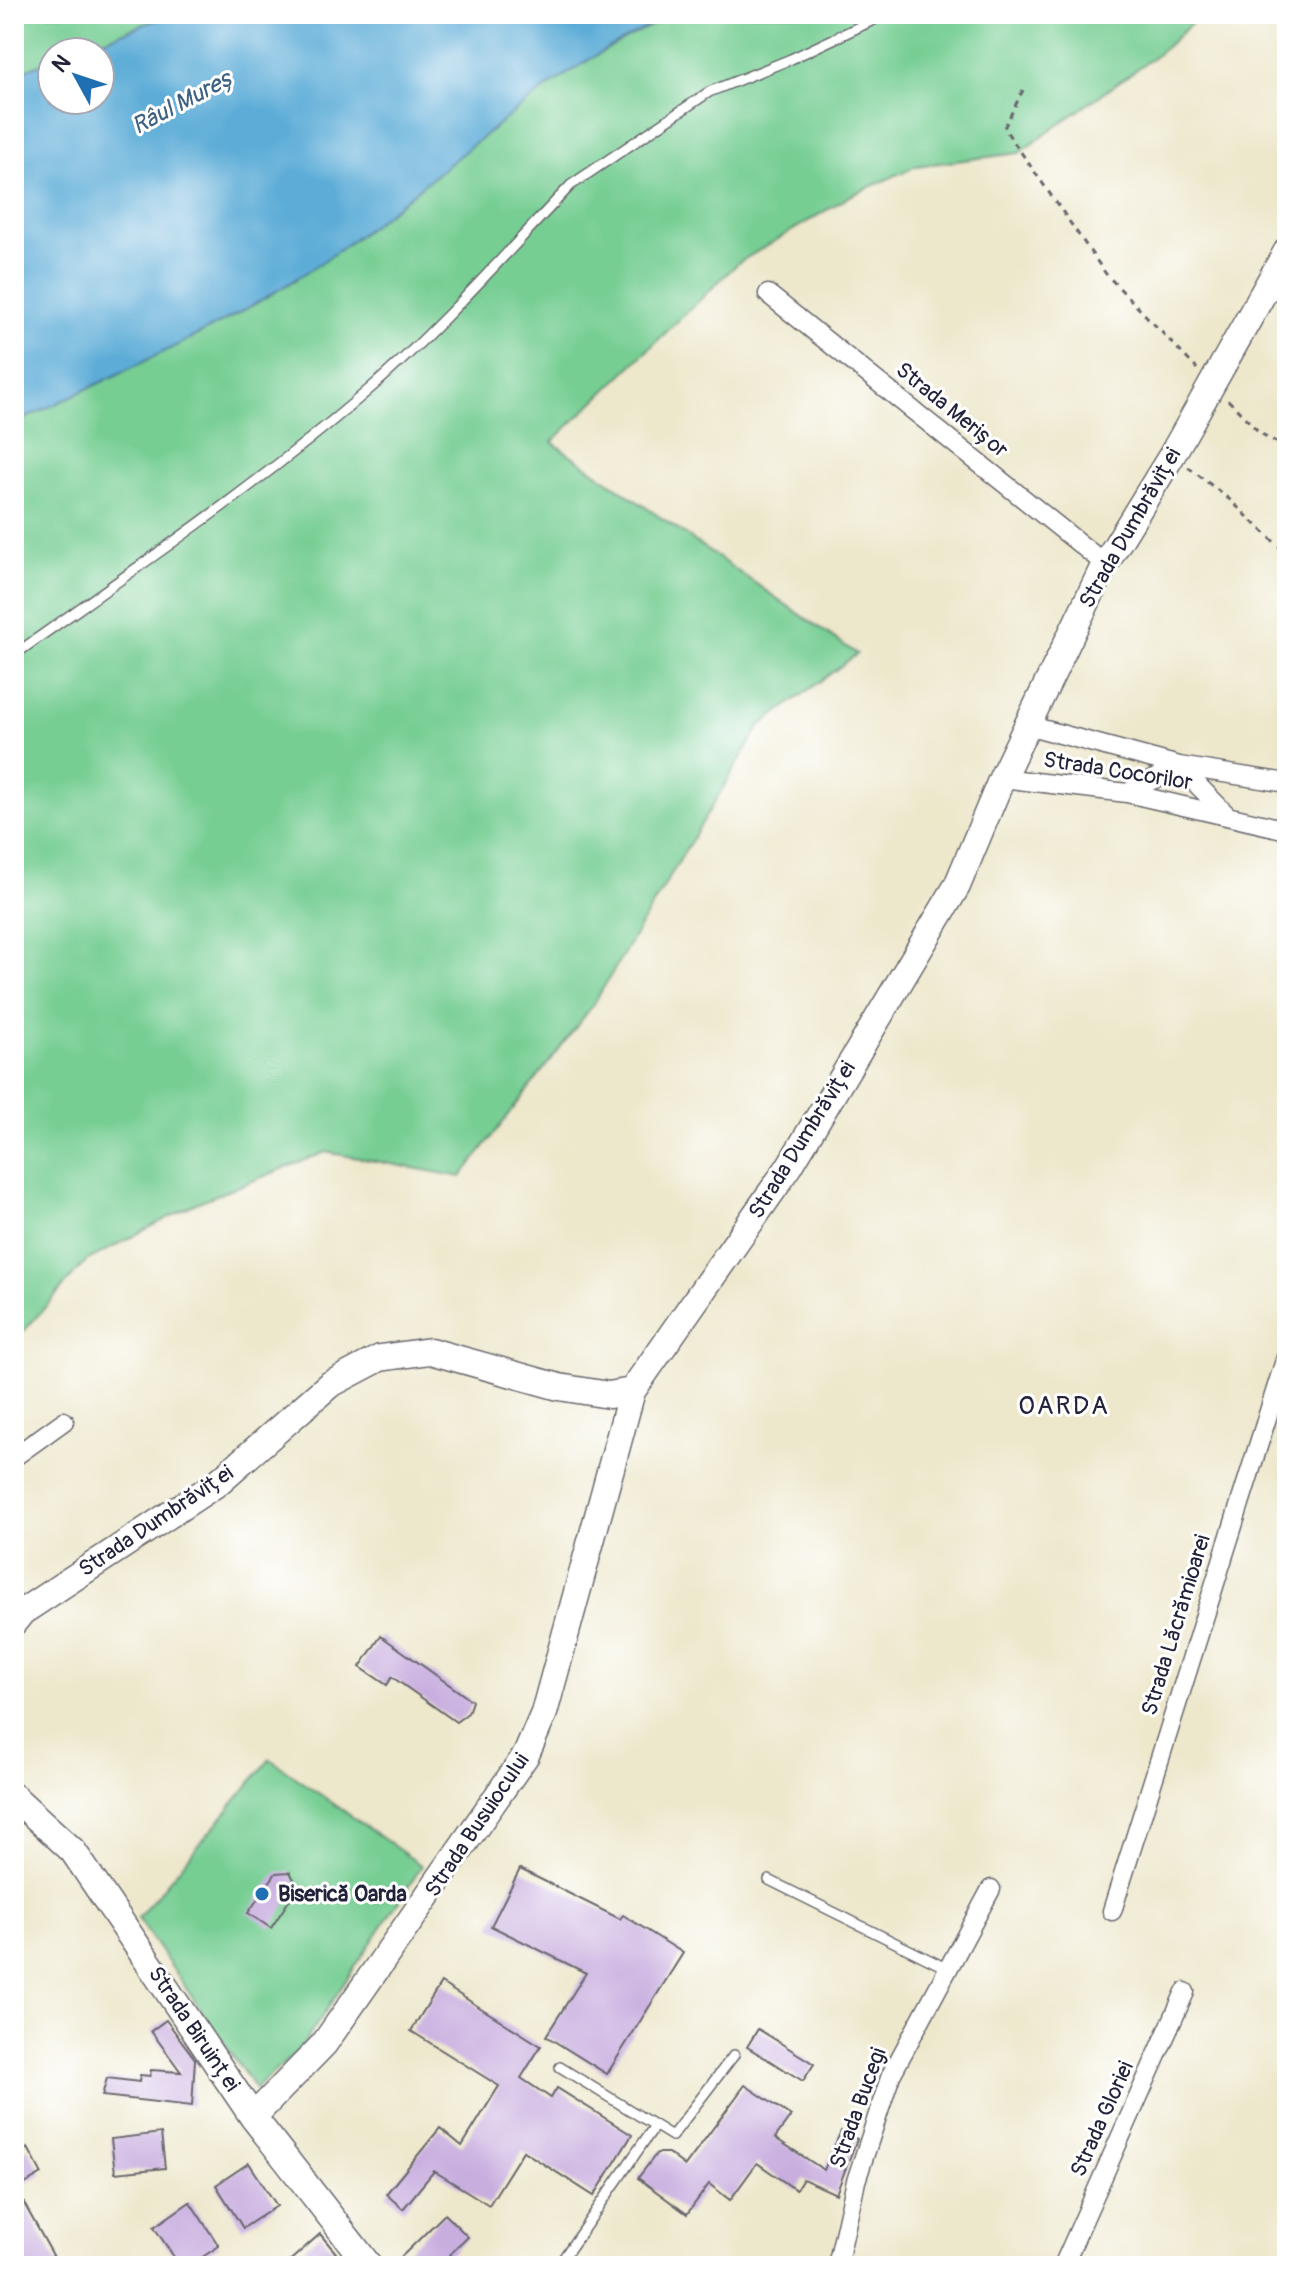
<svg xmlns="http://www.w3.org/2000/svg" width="1301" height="2280" font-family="Pangolin,sans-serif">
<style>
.green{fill:#76ce93;stroke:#4c7867;stroke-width:2}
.water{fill:#5cacd7;stroke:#3f6789;stroke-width:2}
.building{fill:#c8addf}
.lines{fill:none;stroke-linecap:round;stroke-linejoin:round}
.lane-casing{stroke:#69676d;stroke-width:12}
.street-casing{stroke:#69676d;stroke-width:21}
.secondary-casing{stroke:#69676d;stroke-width:29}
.path{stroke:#69676d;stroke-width:3;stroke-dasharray:6 6;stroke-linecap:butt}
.lane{stroke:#fff;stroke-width:9}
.street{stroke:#fff;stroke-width:18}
.secondary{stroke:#fff;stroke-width:26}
.poi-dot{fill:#1f6fb2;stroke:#fff;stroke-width:3}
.labels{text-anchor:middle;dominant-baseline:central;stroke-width:6;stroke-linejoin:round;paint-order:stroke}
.street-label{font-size:22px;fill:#22223b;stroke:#fff}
.poi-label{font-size:22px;font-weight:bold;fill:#22223b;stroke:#fff;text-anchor:start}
.water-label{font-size:24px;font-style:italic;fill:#3c6081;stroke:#fff}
.quarter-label{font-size:26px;letter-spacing:2px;fill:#22223b;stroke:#fff}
</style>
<rect width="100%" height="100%" fill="#fff"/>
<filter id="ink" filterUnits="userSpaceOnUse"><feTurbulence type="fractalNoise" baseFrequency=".0125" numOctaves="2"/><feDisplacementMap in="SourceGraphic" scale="16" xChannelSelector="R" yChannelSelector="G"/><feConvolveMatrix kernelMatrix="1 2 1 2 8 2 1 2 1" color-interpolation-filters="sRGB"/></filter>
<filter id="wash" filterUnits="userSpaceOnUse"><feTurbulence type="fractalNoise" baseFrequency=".006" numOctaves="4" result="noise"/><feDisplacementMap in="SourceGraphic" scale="32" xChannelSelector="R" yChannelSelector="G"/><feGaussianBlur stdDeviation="1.8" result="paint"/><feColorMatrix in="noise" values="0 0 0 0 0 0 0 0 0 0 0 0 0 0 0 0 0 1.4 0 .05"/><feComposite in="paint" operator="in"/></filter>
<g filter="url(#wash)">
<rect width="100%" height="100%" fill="#ede7cb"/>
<path class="green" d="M14,14H171L72,52H52V60L14,74Z
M677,14H1202L1158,54L1019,153L916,166L852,195L738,263L552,442L857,654L760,726L593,1005L461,1177L326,1152L196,1203L86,1261L14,1342V424C122,371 237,323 335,253C448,172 547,67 677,14Z
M270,1759L422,1866L301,2048L255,2089L138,1918Z"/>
<path class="water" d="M171,14H677C547,67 449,172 335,253C236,323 122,371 14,424V74L52,60V100H100V52H72Z"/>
<g id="blocks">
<path class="building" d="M381,1636L472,1701L468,1713L456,1722L392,1677L387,1685L360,1667Z
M520,1869L620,1919L623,1915L683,1953L607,2074L546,2036L586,1973L491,1926Z
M290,1872L298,1887L271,1928L248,1913L276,1873Z
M441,1983L541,2046L521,2078L551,2098L557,2088L632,2135L594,2196L523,2151L489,2205L434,2171L403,2209L386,2194L440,2128L462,2146L499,2086L411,2031Z
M166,2020L195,2059L192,2106L102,2096L107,2078L139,2082L140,2075L150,2076L151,2070L181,2072L151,2031Z
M758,2029L814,2064L803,2081L747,2047Z
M745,2085L791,2116L775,2138L824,2170L841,2131L857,2139L836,2194L803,2179L796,2190L757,2163L730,2200L709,2184L687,2214L638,2178L657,2153H668L685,2166Z
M161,2133L165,2168L115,2173L111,2139Z
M28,2148L42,2174L16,2189L59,2266H21L14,2253V2156Z
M249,2163L277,2206L243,2228L216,2185Z
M190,2202L219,2246L189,2266H180L154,2227Z
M445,2214L468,2237L438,2266H392Z
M320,2234L336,2253L322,2266H284Z"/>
</g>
</g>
<g filter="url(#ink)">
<use href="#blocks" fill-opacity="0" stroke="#69676d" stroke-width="2"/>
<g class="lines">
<defs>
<path id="lane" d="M14,655C133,570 255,488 365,393C440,329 503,256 571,185L709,92L791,59L886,14
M769,1880L946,1968
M560,2067L672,2136L734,2055
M558,2266L654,2127"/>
<path id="street" d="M768,294L1105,564
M1027,725L1179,766L1287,783
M1179,766L1226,814
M1002,778L1127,793L1287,830
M1127,793L1179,766
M14,1457L64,1421
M1112,1911L1287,1354
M837,2266L856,2181L891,2075L991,1889
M1063,2266L1185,1992"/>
<path id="secondary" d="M14,1622L22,1612L216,1484L329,1385L380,1358L430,1351L559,1387L609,1395L632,1391
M14,1797L73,1851L253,2117L369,2266
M253,2117L324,2044L526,1755L544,1713L632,1391L789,1167L957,886L1002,778L1105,564L1172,455L1287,251"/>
</defs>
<use href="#lane" class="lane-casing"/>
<use href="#street" class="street-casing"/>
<use href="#secondary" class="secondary-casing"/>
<path class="path" d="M1023,90L1004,128L1106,274L1197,369
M1228,400L1260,433L1287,448
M1188,467L1229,499L1287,554"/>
<use href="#lane" class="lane"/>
<use href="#street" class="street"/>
<use href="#secondary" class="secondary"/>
</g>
</g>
<circle class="poi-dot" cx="262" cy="1894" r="8"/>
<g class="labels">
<g class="street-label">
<text transform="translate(952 410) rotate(39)">Strada Merișor</text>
<text transform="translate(1130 528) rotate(-60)">Strada Dumbrăviței</text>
<text transform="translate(1118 771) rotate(9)">Strada Cocorilor</text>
<text transform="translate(802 1140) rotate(-58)">Strada Dumbrăviței</text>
<text transform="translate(156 1521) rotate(-34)">Strada Dumbrăviței</text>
<text transform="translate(1176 1625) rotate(-73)">Strada Lăcrămioarei</text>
<text transform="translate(477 1825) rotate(-56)">Strada Busuiocului</text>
<text transform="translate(194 2029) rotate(56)">Strada Biruinței</text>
<text transform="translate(858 2108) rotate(-70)">Strada Bucegi</text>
<text transform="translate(1102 2119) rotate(-66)">Strada Gloriei</text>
</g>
<g class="poi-label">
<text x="278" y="1894">Biserică Oarda</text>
</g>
<g class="water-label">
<text transform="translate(183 102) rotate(-28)">Râul Mureș</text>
</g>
<g class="quarter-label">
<text x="1064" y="1406">OARDA</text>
</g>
</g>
<rect width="1301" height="2280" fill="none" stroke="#fff" stroke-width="48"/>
<g transform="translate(76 76) rotate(310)"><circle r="38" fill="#ffffff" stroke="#a7a7b1" stroke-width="2"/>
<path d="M0-6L14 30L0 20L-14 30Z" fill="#1f6fb2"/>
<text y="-12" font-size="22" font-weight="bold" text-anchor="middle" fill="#22223b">N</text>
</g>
</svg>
